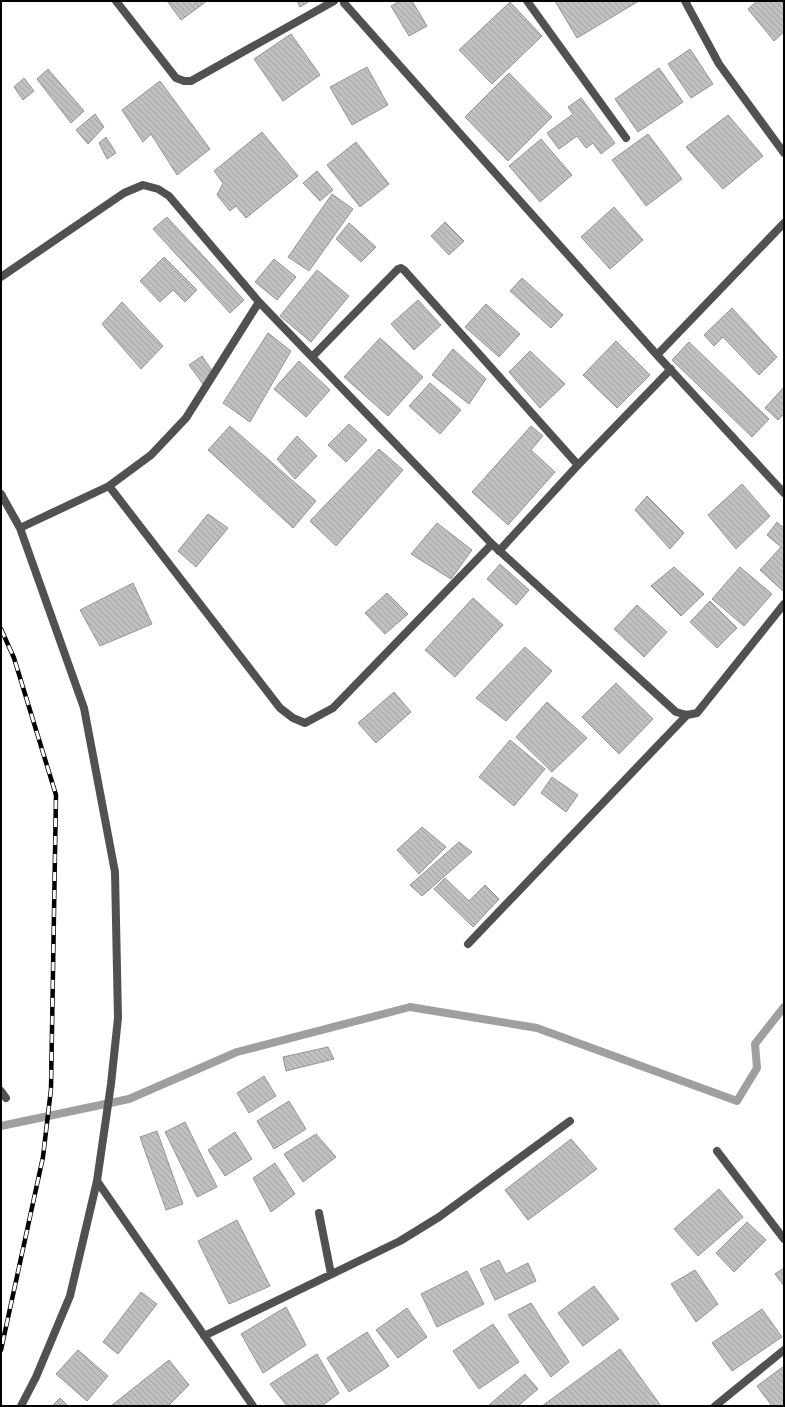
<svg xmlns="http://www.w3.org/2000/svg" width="785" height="1407" font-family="Roboto,sans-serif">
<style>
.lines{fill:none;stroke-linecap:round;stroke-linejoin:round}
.stream{stroke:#9f9f9f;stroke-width:8}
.building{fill:url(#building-back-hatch);stroke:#959595}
.minor{stroke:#515151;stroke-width:8}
.rail-casing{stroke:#000;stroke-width:4.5}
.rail{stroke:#fff;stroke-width:3;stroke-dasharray:9;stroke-linecap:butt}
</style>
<defs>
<pattern id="building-back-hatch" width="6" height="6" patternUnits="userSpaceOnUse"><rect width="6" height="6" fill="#c0c0c0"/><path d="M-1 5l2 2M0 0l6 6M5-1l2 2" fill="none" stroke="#a3a3a3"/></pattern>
</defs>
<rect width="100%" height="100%" fill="#fff"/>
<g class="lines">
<path class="stream" d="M1,1126L129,1099L237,1052L410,1007L537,1028L737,1101L757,1068L755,1044L784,1007"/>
</g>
<path class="building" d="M167,1H207L181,20Z
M297,1H310L300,7Z
M400,1H412L427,26L409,36L391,6Z
M555,1H639L577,38Z
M757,1H784V32L774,41L748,9Z
M510,2L542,36L492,84L459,50Z
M291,34L320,75L283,101L254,59Z
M690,49L713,84L691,98L668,64Z
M367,67L388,105L352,125L330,87Z
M659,68L683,102L638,132L615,99Z
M48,69L84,111L71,123L37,79Z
M509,73L552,117L508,161L465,117Z
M24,78L34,91L23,100L14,87Z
M160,81L210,149L177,175L151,134L143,142L122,110Z
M581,98L615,143L601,154L593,143L586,148L577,136L559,149L547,133L573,114L568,107Z
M95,114L104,127L88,144L76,130Z
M728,115L763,156L723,189L686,147Z
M262,132L298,176L246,218L236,206L230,211L217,195L223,183L214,171Z
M648,134L682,179L646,206L612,160Z
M106,137L116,153L107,159L99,143Z
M541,139L572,175L540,202L509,166Z
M356,142L389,184L360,207L327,165Z
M317,171L333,190L320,201L303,183Z
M332,194L353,209L309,271L288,257Z
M614,207L643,240L610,269L581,237Z
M167,217L244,300L230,313L153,229Z
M445,222L464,241L449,255L431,236Z
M349,223L376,247L361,262L336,239Z
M164,257L197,290L185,302L173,290L160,302L140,281Z
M274,259L296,277L277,300L255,282Z
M317,270L349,296L311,342L280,316Z
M522,278L563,315L551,328L510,291Z
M418,300L441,325L414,350L391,324Z
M122,302L163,346L141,369L102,324Z
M486,304L520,334L499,357L465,327Z
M732,308L777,357L759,375L723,337L714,346L704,335Z
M268,333L291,351L250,422L223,403Z
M380,338L423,377L388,416L344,377Z
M616,341L650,375L617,408L583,375Z
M689,342L769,419L752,437L672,360Z
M453,349L486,379L469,404L432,375Z
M530,351L565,384L540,408L509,372Z
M202,356L213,372L203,384L189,365Z
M299,361L330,390L306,417L274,389Z
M430,383L461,410L440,434L409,406Z
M784,387V414L778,420L765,408Z
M349,424L367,440L346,462L328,445Z
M230,426L316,501L293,528L208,450Z
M531,426L543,436L531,450L555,472L508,525L472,492Z
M297,436L317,456L295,479L277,459Z
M379,449L403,470L336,546L310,521Z
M742,484L770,516L736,549L708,515Z
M647,496L684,533L670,549L635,510Z
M208,514L228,528L196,567L178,551Z
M777,522L784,528V592L760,570L781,547L767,535Z
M437,523L472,550L451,579L411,554Z
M500,564L529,590L516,605L487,579Z
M674,567L704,594L681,616L651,586Z
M740,567L772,594L744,626L712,599Z
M133,583L152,624L100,646L80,610Z
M387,593L408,614L385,634L365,613Z
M473,598L503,625L455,677L425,650Z
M710,601L737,628L717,648L690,622Z
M637,605L667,632L644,657L614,629Z
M525,647L552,671L506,721L476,698Z
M616,683L653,719L619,754L582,717Z
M394,692L411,712L376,743L358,723Z
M547,702L587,738L552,772L516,737Z
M510,740L545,769L514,806L479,777Z
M552,777L578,795L566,812L541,793Z
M422,827L446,847L419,874L397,850Z
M459,842L472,852L422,896L410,885Z
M445,878L469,901L485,885L499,899L473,927L434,889Z
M328,1047L334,1059L286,1071L283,1057Z
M264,1076L276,1096L249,1113L237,1093Z
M289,1101L306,1129L274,1149L257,1121Z
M185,1122L217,1187L197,1197L165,1132Z
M157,1131L183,1204L166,1210L140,1137Z
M235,1132L252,1159L225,1176L208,1150Z
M316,1134L336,1157L303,1182L284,1154Z
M571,1139L597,1169L528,1220L505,1190Z
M275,1163L295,1194L271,1212L253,1178Z
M719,1189L743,1217L698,1256L674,1229Z
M237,1220L270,1286L229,1304L198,1241Z
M747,1222L766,1240L734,1272L716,1253Z
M499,1260L506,1274L528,1263L536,1281L495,1300L480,1269Z
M784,1268V1286L775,1274Z
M695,1270L718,1304L696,1322L671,1284Z
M467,1271L484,1304L437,1327L421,1294Z
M594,1286L619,1319L583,1346L558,1313Z
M141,1292L157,1304L118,1354L103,1342Z
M531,1303L569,1362L551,1377L508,1315Z
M286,1307L306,1345L263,1373L241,1334Z
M407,1308L427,1337L398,1358L376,1330Z
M762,1309L782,1337L732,1371L712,1343Z
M493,1324L519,1362L479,1389L453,1351Z
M367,1332L389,1366L349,1392L327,1358Z
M620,1349L661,1406H542Z
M78,1350L108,1376L87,1401L56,1374Z
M317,1354L339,1393L322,1406H287L270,1384Z
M169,1360L189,1385L168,1406H111Z
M784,1366V1406H772L757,1386Z
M525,1374L538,1389L518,1406H491L489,1405Z
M60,1398L68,1406H52Z"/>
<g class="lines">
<path class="minor" d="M116,1L176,78L184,81H191L334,1
M344,1V3L657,355L784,493
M527,1L626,138
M685,1L719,64L784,153
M1,277L124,193L143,185L158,189L169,196L259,302L492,544L676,712L687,715L697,713L784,604
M657,355L784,223
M312,357L398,269L401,268L404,270L578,465
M109,486L280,708L293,718L305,723L333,708L492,544
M1,494L20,528L84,708L115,872L118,1018L111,1084L97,1181L70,1296L36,1377L21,1406
M20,528L109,486L151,455L186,418L259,302
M499,551L578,465L671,369
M468,944L687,715
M1,1091L6,1098
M717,1151L784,1239
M97,1181L253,1406
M319,1213L331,1274
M204,1336L400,1241L439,1217L570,1121
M715,1406L784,1350"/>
<defs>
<path id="rail" d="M1,629L14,658L56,795L51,1089L43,1157L1,1350"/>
</defs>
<use href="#rail" class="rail-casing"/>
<use href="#rail" class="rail"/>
</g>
<rect width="785" height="1407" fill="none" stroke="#000000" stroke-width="4"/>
</svg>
